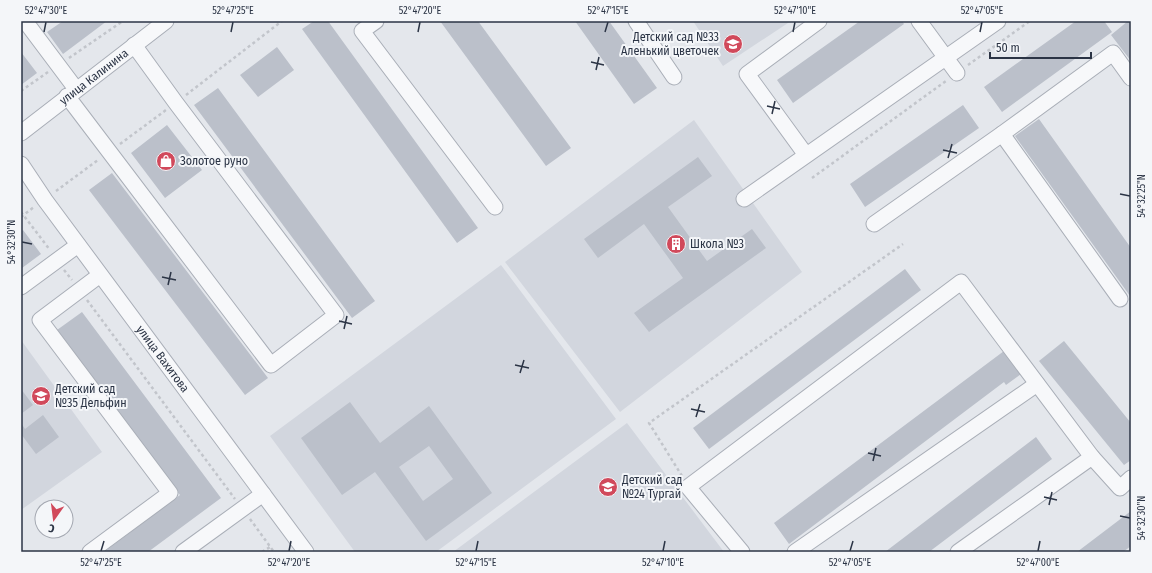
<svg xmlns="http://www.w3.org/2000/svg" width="1152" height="573" font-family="'Fira Sans Condensed',sans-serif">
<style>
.built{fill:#d2d6de}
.building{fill:#bbc0ca;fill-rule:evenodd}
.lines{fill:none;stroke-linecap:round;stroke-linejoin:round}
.minor-casing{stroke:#a9aeb7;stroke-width:17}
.path{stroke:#c2c5cb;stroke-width:2.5;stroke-dasharray:3 3;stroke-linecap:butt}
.minor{stroke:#f7f8fa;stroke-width:15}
.ticks{fill:none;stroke:#2b3445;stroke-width:1.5}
.labels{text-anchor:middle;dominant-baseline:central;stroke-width:4;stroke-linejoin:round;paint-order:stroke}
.poi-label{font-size:12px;fill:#2b3445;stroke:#f4f6f9;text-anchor:start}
.street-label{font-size:12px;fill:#2b3445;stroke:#f4f6f9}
.neatline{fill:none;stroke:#2b3445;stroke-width:1.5}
.ticks-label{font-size:10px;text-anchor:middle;fill:#2b3445}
</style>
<rect width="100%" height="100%" fill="#e4e7ec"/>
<path class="built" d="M693,21H791L723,66Z
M694,120L802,272L620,412L505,262Z
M501,265L616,419L436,552H355L270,436Z
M21,340L102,452L21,510Z
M627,423L724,552H453Z"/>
<path class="building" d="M63,21H107L63,54L47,32Z
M314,21H328L478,228L457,243L302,29Z
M440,21H478L571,148L546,166Z
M575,21H609L657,88L634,104Z
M860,21H902L904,24L793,103L777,80Z
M1076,21H1104L1112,32L1002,112L984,87Z
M1128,21H1131V61L1111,35Z
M277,47L294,70L258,97L240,75Z
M21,52L37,73L21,85Z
M218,88L375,301L352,318L194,105Z
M963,105L979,128L865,207L850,184Z
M1039,119L1131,248V296H1130L1015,136Z
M167,125L202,170L165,198L131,153Z
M698,157L712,176L668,207L707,261L752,229L766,248L649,332L634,313L683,278L644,224L598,258L584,239Z
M112,173L268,378L245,395L89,190Z
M23,230L41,254L22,268L21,267V232Z
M905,269L921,290L709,449L693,428Z
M82,312L221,498L148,552H104L180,495L57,330Z
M1064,341L1131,423V460L1124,465L1039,361Z
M1008,348L1025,371L1006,385L1004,382L789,544L774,523Z
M21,389L33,405L21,414Z
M350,402L380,443L429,406L492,493L426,541L375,472L342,495L301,438ZM429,446L453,479L423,501L399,467Z
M43,415L59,437L36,454L21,434V423L25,429Z
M1036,437L1052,459L929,552H885Z
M1131,511V546L1123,552H1077Z"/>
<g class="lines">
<defs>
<g id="minor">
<path d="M25,21L76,89"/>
<path d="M376,21L362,31L495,207"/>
<path d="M636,21L674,77"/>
<path d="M919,21L957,73"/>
<path d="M67,96L271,365L336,315L176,103L134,45"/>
<path id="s1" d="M21,133L166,21"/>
<path d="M1002,134L1120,299"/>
<path d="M806,155L747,74L819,21"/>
<path id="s2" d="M21,164L45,200L306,552"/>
<path d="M744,199L998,21"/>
<path d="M874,224L1002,134L1113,53L1131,78"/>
<path d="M21,287L78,245"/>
<path d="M90,552L170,493L40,320L100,275"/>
<path d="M183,552L263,494"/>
<path d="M742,552L688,487L961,282L1092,457L1120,488L1131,478"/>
<path d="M795,552L1037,384"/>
<path d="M958,552L1092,457"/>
</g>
</defs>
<use href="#minor" class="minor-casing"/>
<path class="path" d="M69,58L123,21
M968,65L1030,21
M21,91L48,72
M186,95L282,21
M120,144L166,110
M812,178L946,81
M56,191L98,160
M21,212L50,250
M21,217L34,207
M64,270L72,280
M87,300L235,499
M682,476L649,423L903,244
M250,519L274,552
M262,552L270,547
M1130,552L1131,551"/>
<use href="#minor" class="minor"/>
</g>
<path class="ticks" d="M44,32L46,22M231,32L233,22M418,32L420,22M605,32L608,22M793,32L795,22M980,32L982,22M591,62L604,65M596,70L599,57M767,106L780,109M772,114L775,101M943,150L957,153M948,158L952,144M1120,194L1130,196M22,242L32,244M162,277L176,280M168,285L171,272M339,321L352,324M344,329L347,316M515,365L529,368M520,373L524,360M691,409L705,412M696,417L700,404M868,453L881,456M873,461L876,448M1044,497L1057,500M1049,505L1052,492M1120,516L1130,518M101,551L104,541M289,551L291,541M476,551L478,541M663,551L665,541M850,551L853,541M1038,551L1040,541"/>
<defs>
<symbol id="school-disc" viewBox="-11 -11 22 22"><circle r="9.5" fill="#d1495b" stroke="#f4f6f9"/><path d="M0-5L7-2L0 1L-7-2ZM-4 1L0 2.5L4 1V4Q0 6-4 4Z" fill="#fff"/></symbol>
<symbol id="shop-disc" viewBox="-11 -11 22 22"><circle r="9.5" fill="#d1495b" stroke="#f4f6f9"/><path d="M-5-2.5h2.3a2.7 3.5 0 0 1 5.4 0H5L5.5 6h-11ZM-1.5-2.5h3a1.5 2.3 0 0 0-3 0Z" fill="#fff"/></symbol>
<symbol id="building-disc" viewBox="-11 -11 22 22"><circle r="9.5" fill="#d1495b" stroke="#f4f6f9"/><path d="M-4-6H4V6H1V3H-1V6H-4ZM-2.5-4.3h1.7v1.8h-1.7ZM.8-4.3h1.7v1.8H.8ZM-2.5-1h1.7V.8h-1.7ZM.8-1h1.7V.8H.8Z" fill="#fff"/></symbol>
</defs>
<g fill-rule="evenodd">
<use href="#school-disc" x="722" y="33" width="22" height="22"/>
<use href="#shop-disc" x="155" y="150" width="22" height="22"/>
<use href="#building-disc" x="665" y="233" width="22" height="22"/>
<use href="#school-disc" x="30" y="385" width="22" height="22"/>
<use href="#school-disc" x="597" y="476" width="22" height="22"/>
</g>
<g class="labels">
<g class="poi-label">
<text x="719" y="37" text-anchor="end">Детский сад №33<tspan x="719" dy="14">Аленький цветочек</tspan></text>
<text x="180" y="161">Золотое руно</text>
<text x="690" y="244">Школа №3</text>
<text x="55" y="389">Детский сад<tspan x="55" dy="14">№35 Дельфин</tspan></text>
<text x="622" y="480">Детский сад<tspan x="622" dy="14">№24 Тургай</tspan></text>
</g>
<g class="street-label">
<text stroke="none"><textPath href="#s1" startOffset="92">улица Калинина</textPath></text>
<text stroke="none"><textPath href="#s2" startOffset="241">улица Вахитова</textPath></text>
</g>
</g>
<rect width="1152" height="573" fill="none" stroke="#f4f6f9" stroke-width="44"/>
<g transform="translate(54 519) rotate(194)"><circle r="19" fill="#f4f6f9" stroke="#a4a8b1"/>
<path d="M0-3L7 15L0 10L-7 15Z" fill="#d1495b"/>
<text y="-6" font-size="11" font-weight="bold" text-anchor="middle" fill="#2b3445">С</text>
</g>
<path d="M990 52v6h101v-6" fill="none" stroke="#2b3445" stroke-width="2"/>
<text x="996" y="52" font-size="12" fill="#2b3445" stroke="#f4f6f9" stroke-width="3" paint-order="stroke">50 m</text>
<rect x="22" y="22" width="1108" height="529" class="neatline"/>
<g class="ticks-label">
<text x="46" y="14">52°47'30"E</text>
<text x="233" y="14">52°47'25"E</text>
<text x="420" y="14">52°47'20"E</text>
<text x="608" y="14">52°47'15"E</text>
<text x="795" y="14">52°47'10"E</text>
<text x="982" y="14">52°47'05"E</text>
<text transform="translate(1141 196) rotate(-90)" y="4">54°32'25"N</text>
<text transform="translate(11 242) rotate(-90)" y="4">54°32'30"N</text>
<text transform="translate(1141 518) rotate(-90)" y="4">54°32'30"N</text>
<text x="101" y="566">52°47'25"E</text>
<text x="289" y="566">52°47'20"E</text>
<text x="476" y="566">52°47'15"E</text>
<text x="663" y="566">52°47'10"E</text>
<text x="850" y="566">52°47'05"E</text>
<text x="1038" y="566">52°47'00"E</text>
</g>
</svg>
